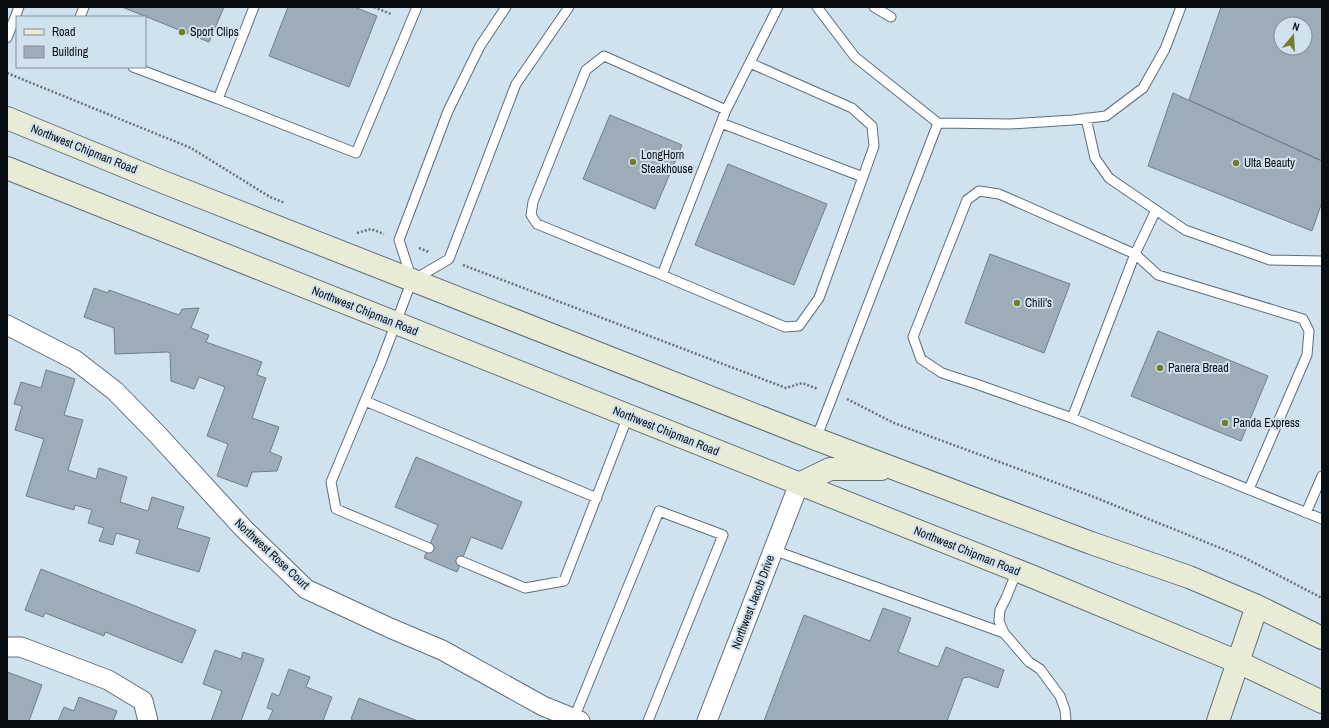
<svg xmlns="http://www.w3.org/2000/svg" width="1329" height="728" font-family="'Archivo Narrow',sans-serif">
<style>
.building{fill:#9cadb9;stroke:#6e7e8a;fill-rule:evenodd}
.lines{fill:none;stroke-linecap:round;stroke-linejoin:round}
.lane-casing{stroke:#5e6e79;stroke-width:11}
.street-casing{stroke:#5e6e79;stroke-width:21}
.secondary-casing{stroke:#5e6e79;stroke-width:24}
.path{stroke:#67737b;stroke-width:2.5;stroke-dasharray:2 2;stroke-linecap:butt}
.lane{stroke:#fff;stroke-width:9}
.street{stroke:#fff;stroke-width:19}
.secondary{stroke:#e8ecd7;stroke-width:22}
.poi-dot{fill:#717e2b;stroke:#d1e2ef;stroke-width:1.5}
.labels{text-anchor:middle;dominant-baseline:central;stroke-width:4;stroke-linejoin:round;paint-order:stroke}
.poi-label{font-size:12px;fill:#080e12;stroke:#d1e2ef;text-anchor:start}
.street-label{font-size:12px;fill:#080e12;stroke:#d1e2ef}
</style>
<rect width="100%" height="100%" fill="#d1e2ef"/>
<path class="building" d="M122,7H224L209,42Z
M288,7H354L377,16L349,87L269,56Z
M1221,7H1322V161L1189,100ZM1281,24H1305V48H1281Z
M1173,93L1322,161V202L1312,231L1148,166Z
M610,115L682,145L655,209L583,179Z
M728,164L827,204L794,285L695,245Z
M990,254L1070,284L1044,353L965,323Z
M94,288L108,293L109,290L179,315L182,309L199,308L191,328L209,335L206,342L262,362L257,375L266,378L252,418L279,427L270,452L282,457L277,471L252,472L247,487L217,476L228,444L207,436L225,387L199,377L194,389L171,381L170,353L168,352L115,354L114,328L84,317Z
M1158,331L1268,376L1241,441L1131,396Z
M46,370L75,379L64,415L83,420L68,470L96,479L99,468L127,477L120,502L148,511L152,497L184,507L177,528L210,538L199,572L136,553L140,540L116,533L113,545L99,541L104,528L88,523L92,510L75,505L74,510L26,496L44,439L15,430L22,406L14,404L21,382L41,388Z
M416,457L522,502L502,549L471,537L457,572L424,558L438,525L395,507Z
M41,569L196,630L182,663L105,632L104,636L45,613L43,617L25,610Z
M883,608L911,618L898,652L938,667L946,647L1004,670L998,688L969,677L963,678L947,721H764L804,615L870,641Z
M215,650L241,659L243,652L264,659L241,721H211L222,691L203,684Z
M289,669L310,677L306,687L332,697L323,721H268L273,710L267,708L272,693L279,696Z
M7,672L42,685L29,721H7Z
M79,697L117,711L113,721H58L64,707L74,711Z
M359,698L418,721H355L351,719Z"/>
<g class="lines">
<defs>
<path id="lane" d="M817,7L855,57L938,123
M874,7L891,17
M80,17L84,7
M7,38L19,7
M750,63L852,108L872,126L874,146L863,177L819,298L799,326L785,327L662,275L726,110L778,7
M133,67L218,99L254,7
M218,99L356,153L417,7
M1086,118L1095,158L1109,178L1185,230L1270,260L1322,261
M721,123L863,177
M1156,210L1135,254L999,194L979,191L967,200L913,337L921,359L942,373L979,385L1072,418L1322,519
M662,275L537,224L531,215L533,202L586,70L604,56L726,110
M415,279L449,259L516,84L569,7
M365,401L597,498
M1072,418L1135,254L1158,275L1303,319L1309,331L1307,355L1249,489
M816,439L938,123L1010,124L1073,120L1106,116L1143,88L1165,49L1181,7
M1306,513L1322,476
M429,548L336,509L331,482L382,360L412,280L399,240L448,111L480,46L506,7
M773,550L1004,633
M461,561L525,588L564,581L628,416
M1017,571L1006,598L1000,610L999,621L1004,633L1029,662L1040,669L1060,696L1065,710L1066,721
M574,718L659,511L723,535L648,721"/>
<path id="street" d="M7,325L75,360L115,391L157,434L244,529L306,589L390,628L442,650L543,706L580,721
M7,647H21L108,680L143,701L148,721
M707,721L799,484"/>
<path id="secondary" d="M7,118L158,180L816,439L1091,543L1189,577L1257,606L1322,638
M7,168L1031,576L1238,662L1322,702
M799,484L830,469H881
M1218,721L1257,606"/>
</defs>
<use href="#lane" class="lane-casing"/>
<use href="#street" class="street-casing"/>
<use href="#secondary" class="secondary-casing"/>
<path class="path" d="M374,7L391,14
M7,73L191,148L270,197L285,203
M357,233L371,229L384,234
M419,248L429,252
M463,265L786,388L802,383L818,389
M847,399L894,423L1089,495L1245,558L1322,598"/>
<use href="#lane" class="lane"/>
<use href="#street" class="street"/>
<use href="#secondary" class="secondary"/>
</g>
<g class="poi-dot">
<circle cx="182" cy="32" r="4"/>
<circle cx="633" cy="162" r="4"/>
<circle cx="1236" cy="163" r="4"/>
<circle cx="1017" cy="303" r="4"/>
<circle cx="1160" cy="368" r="4"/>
<circle cx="1225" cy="423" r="4"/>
</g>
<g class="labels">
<g class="poi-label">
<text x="190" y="32">Sport Clips</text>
<text x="641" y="155">LongHorn<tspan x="641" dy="14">Steakhouse</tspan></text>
<text x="1244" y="163">Ulta Beauty</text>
<text x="1025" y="303">Chili's</text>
<text x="1168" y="368">Panera Bread</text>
<text x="1233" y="423">Panda Express</text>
</g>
<g class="street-label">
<text transform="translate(84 149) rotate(22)">Northwest Chipman Road</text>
<text transform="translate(365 311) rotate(22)">Northwest Chipman Road</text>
<text transform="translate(666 431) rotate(22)">Northwest Chipman Road</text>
<text transform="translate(967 551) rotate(22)">Northwest Chipman Road</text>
<text transform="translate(272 554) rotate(43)">Northwest Rose Court</text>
<text transform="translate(753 602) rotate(-69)">Northwest Jacob Drive</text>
</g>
</g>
<rect width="1329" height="728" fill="none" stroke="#080e12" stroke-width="16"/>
<rect x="16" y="16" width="130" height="52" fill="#d1e2ef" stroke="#818d97"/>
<rect x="24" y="29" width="20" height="6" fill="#e8ecd7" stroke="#818d97"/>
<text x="52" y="36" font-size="12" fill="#080e12">Road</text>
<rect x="24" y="46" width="20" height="12" fill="#9cadb9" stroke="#818d97"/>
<text x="52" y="56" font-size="12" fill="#080e12">Building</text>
<g transform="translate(1293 36) rotate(18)"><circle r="19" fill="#d1e2ef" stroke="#818d97"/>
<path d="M0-3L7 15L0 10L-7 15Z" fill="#717e2b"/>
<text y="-6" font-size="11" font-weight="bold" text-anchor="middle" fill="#080e12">N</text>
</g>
</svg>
